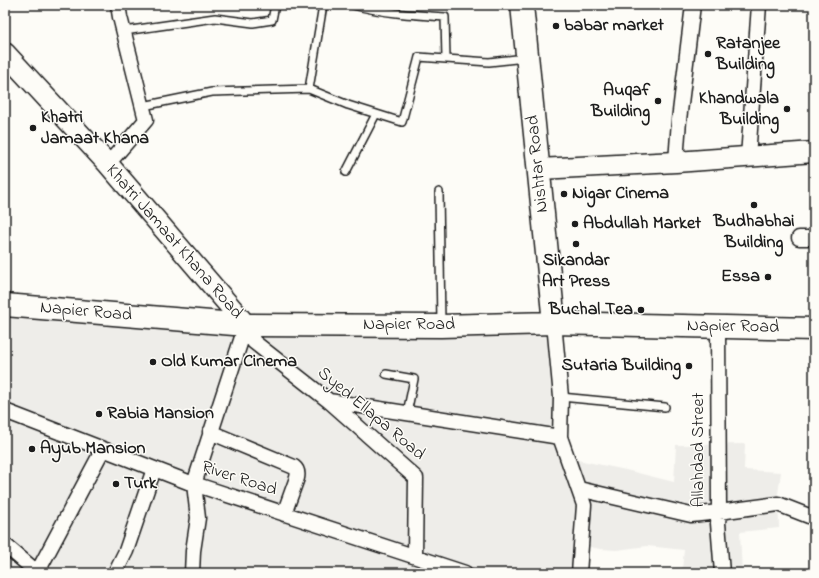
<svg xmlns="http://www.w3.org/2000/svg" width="819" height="578" font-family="'Indie Flower',sans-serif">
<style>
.built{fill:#eeede9}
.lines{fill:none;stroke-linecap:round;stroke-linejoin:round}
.lane-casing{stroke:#1c1c1c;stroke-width:10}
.street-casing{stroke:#1c1c1c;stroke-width:17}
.secondary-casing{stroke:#1c1c1c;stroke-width:23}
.primary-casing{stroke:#1c1c1c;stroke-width:25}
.lane{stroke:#fdfcf7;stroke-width:7}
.street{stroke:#fdfcf7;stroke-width:14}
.secondary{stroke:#fdfcf7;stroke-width:20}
.primary{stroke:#fdfcf7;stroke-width:22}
.poi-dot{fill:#1c1c1c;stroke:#fdfcf7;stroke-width:1.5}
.labels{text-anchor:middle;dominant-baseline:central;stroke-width:3;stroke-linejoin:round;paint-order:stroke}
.poi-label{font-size:18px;font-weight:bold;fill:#1c1c1c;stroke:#fdfcf7;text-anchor:start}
.street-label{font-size:18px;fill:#1c1c1c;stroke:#fdfcf7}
</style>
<rect width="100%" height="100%" fill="#fdfcf7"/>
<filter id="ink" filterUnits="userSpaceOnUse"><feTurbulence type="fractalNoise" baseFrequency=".025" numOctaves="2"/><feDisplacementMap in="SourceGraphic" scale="8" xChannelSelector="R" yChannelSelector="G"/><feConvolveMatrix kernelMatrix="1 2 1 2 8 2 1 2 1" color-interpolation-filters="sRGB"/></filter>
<g filter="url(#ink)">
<path class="built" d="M5,305L246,325L546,324L568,458L626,470L674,482L676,445L745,444L744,470L781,472L778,494L779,528L740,532L742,573H690V572L682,569L684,550L647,546L617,550L600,549L581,545L579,573H5Z"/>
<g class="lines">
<defs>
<path id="lane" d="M353,5C383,13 414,15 445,17L446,59L489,62L525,58
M124,31L215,18L253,23L272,20L275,5
M309,89L323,5
M143,106L212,92L309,89L348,105L402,122L419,57L446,59
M346,172L376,114
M439,192L441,324
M386,374L414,379L407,413
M561,397L665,407"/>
<path id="street" d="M748,157L759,5
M676,162L679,120L693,5
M108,164L146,120L120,17L118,5
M799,238H814
M554,323L561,397L560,437L584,505L579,573
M246,325L254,342L329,401L416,478L415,556
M718,327L719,512L718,523L722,573
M329,401L560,437
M5,411L188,482L465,573
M210,432L294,467C298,470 298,473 297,478L284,514
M579,489L691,515L719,512L778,504L814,518
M5,545L38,573
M37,573L103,449
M115,573L126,551L154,469
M192,573L193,551L198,518L194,484L246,325"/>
<path id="secondary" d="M5,53L108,164L246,325
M539,169L676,162L814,152"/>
<path id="primary" d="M522,5L554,323
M5,305L246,325L441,326L554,323L814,329"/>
</defs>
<use href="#lane" class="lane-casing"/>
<use href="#street" class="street-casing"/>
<use href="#secondary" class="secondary-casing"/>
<use href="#primary" class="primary-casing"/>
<use href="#lane" class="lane"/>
<use href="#street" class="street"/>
<use href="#secondary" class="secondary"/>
<use href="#primary" class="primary"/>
</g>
</g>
<g class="poi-dot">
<circle cx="556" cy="26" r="4"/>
<circle cx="708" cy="54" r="4"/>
<circle cx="658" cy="101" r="4"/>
<circle cx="787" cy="109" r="4"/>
<circle cx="33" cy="128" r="4"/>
<circle cx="564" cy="194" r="4"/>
<circle cx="754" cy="205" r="4"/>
<circle cx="575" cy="224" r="4"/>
<circle cx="576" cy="244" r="4"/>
<circle cx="768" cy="277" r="4"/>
<circle cx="641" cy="310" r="4"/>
<circle cx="153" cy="362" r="4"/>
<circle cx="689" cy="366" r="4"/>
<circle cx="99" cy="414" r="4"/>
<circle cx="32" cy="449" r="4"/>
<circle cx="116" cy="484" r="4"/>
</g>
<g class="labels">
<g class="poi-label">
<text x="564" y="26">babar market</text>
<text x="716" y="44">Ratanjee<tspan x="716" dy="21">Building</tspan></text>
<text x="650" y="91" text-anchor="end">Auqaf<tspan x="650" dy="21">Building</tspan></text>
<text x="779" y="99" text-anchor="end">Khandwala<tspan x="779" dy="21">Building</tspan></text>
<text x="41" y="118">Khatri<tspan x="41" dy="21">Jamaat Khana</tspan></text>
<text x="572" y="194">Nigar Cinema</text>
<text x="754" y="222" text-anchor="middle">Budhabhai<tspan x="754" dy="21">Building</tspan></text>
<text x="583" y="224">Abdullah Market</text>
<text x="576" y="261" text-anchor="middle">Sikandar<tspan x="576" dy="21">Art Press</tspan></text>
<text x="760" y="277" text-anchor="end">Essa</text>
<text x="633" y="310" text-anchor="end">Buchal Tea</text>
<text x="161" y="362">Old Kumar Cinema</text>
<text x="681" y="366" text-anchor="end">Sutaria Building</text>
<text x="107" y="414">Rabia Mansion</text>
<text x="40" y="449">Ayub Mansion</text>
<text x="124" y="484">Turk</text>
</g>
<g class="street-label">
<text transform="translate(538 164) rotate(-96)">Nishtar Road</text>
<text transform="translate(174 242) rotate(49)">Khatri Jamaat Khana Road</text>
<text transform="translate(86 312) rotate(5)">Napier Road</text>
<text x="409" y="325">Napier Road</text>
<text transform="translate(733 327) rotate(1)">Napier Road</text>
<text transform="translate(371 414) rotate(40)">Syed Ellapa Road</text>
<text transform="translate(699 450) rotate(-90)">Allahdad Street</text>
<text transform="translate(239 479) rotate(18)">River Road</text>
</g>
</g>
<rect width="819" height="578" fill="none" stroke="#fdfcf7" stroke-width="20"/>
<rect x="10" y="10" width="799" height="558" fill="none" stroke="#1c1c1c" stroke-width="1.5" filter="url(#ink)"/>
</svg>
